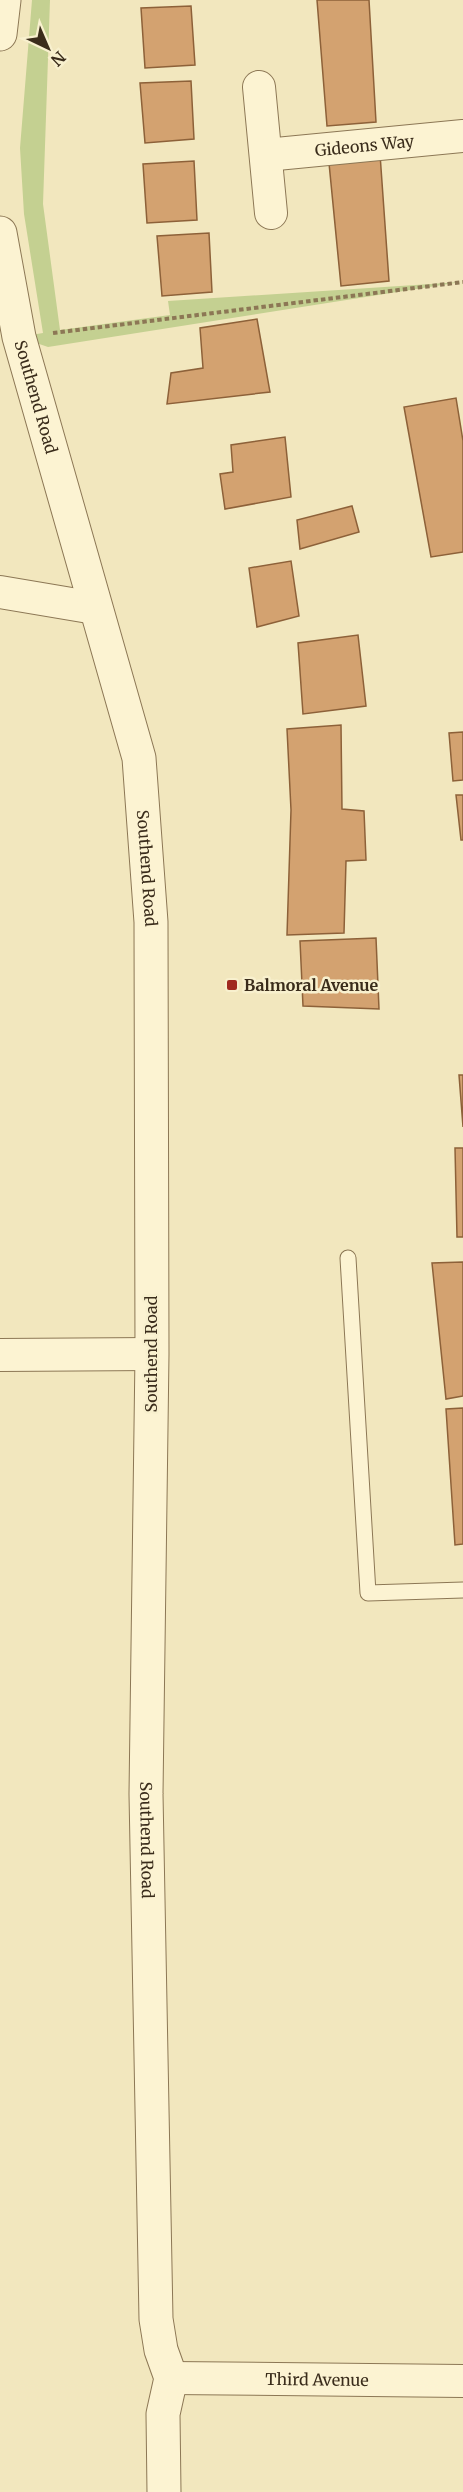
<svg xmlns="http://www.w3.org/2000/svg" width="463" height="2492" font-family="Merriweather,serif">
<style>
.green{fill:#c4d091}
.building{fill:#d3a270;stroke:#8d6139;stroke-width:1.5}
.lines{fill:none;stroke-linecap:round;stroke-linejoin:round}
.service-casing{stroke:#8c7755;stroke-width:17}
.minor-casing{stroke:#8c7755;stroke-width:34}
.tertiary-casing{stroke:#8c7755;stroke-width:35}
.path{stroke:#8c7755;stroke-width:4;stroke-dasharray:4.5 3;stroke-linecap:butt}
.service{stroke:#fcf3d2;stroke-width:15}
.minor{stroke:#fcf3d2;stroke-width:32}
.tertiary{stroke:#fcf3d2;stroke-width:33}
.poi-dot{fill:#a02a20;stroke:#f8f0ce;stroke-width:2}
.labels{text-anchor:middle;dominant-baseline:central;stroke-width:5;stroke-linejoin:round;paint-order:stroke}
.street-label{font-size:16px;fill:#3a2c1b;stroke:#f8f0ce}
.poi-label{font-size:16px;font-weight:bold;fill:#3a2c1b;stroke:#f8f0ce;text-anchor:start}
</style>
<rect width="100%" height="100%" fill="#f2e7be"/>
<path class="green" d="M32,0H50L43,204L60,330L170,315L168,301L461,282L48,347L19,337L43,333L24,214L20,148Z"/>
<path class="building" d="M317,0H369L376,122L327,126Z
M191,6L195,65L145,68L141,8Z
M191,81L194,139L145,143L140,83Z
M380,154L389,281L341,286L329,163Z
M194,161L197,220L147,223L143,164Z
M209,233L212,292L162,296L157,236Z
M257,319L270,392L167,404L171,373L203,368L200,328Z
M456,398L463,441V552L431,557L404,407Z
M285,437L291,497L225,509L220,474L233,472L231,445Z
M352,506L359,532L300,549L297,520Z
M291,561L299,616L257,627L249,568Z
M358,635L366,706L303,714L298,643Z
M341,725L342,809L364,811L366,860L346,861L344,933L287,935L291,810L287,729Z
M463,732V780L453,781L449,733Z
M456,795H463V840H461Z
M376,938L379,1009L303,1006L300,941Z
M459,1075H463V1127Z
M455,1148H463V1237H457Z
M463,1262V1396L446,1399L432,1263Z
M463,1408V1544L455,1545L446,1409Z"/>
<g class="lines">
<defs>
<path id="service" d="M348,1258L368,1593L463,1590"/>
<g id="minor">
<path d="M259,87L271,213"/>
<path id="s1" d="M266,155L463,136"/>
<path d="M0,592L95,608"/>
<path d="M0,1355L152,1354"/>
<path id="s2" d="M171,2378L463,2381"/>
</g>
<g id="tertiary">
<path d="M0,34L4,0"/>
<path id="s3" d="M0,233L19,337L139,758L151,922L152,1354L146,1794L156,2319L161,2350L171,2378L163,2414L164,2492"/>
</g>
</defs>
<use href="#service" class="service-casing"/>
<use href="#minor" class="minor-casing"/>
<use href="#tertiary" class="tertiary-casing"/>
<path class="path" d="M53,333L463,282"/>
<use href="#service" class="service"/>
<use href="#minor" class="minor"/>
<use href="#tertiary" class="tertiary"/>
</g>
<rect class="poi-dot" x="226" y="979" width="12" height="12" rx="3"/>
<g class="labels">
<g class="street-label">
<text stroke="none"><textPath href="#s1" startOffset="99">Gideons Way</textPath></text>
<text stroke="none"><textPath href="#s3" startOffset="168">Southend Road</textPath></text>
<text stroke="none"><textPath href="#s3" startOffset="654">Southend Road</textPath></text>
<text transform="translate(151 1354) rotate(-90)">Southend Road</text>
<text stroke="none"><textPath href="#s3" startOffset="1626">Southend Road</textPath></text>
<text stroke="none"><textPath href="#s2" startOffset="146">Third Avenue</textPath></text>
</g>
<g class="poi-label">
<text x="244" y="985">Balmoral Avenue</text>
</g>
</g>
<g transform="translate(48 48) rotate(136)" stroke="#f8f0ce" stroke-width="4.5" paint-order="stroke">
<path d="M0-4.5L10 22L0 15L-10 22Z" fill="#3a2c1b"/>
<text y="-9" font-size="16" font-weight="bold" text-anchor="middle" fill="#3a2c1b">N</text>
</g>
</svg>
